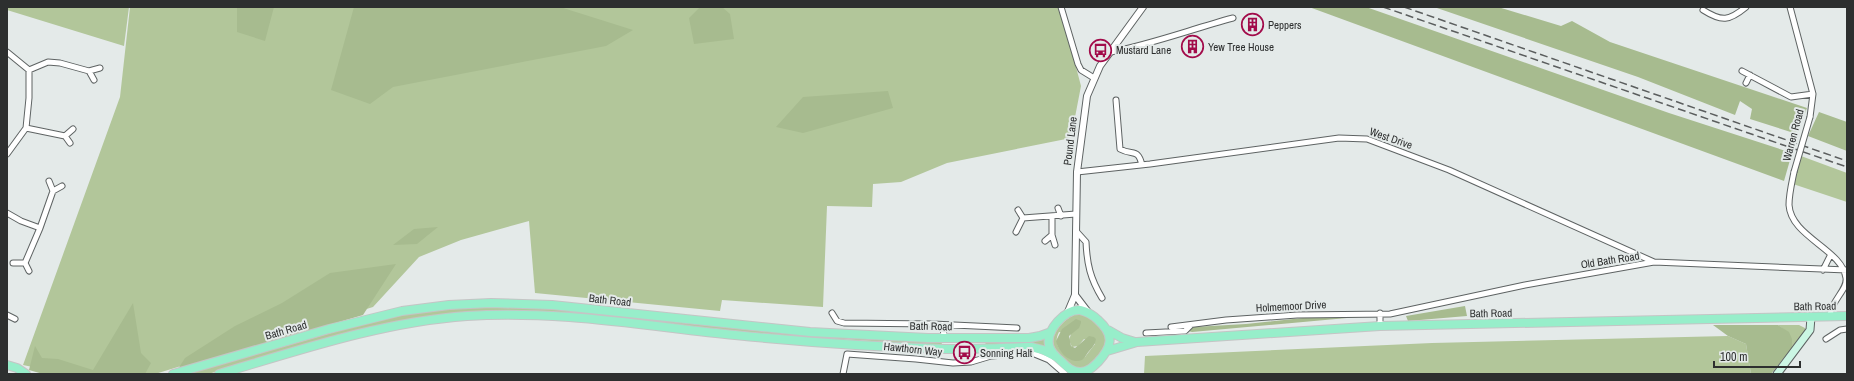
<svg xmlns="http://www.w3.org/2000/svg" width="1854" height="381" font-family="'Archivo Narrow',sans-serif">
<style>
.green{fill:#b2c69a;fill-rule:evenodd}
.forest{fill:#a7bb8f}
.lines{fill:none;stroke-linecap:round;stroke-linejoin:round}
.minor-casing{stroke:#5e6363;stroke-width:7}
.tertiary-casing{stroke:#5e6363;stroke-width:8}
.secondary-casing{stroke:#5e6363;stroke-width:9}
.primary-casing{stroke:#c4c5c5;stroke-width:10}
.minor{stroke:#fff;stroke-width:5}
.tertiary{stroke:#fff;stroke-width:6}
.secondary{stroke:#cbf6e4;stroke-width:7}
.primary{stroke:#97eeca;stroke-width:8}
.rail{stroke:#5b5e5e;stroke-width:1.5;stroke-dasharray:8 4;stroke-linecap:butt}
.minor-bridge-casing{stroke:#5e6363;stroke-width:7;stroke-linecap:butt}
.minor-bridge{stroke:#fff;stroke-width:5}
.labels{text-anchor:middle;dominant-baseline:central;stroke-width:4;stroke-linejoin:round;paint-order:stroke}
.poi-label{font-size:11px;fill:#2d2f2f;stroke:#e4eae9;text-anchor:start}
.street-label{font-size:11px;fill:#2d2f2f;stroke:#e4eae9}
</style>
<rect width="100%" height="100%" fill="#e4eae9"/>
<path class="green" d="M7,7H129L124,46L7,10Z
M130,7H1058L1065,25L1081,86L1071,138L947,163L901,182L873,184L872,207L827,206L823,307L722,300L720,311L535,293L529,221L461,240L419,257L373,307L155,374H66L23,365L120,97Z
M1801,156L1847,173V202L1793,184Z
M491,306C592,308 694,324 795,334C843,339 892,340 940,341L942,343L941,345H936L776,335L533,312L353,333L208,374H187L380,319L420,312Z
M1077,314C1090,314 1100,327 1106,337C1105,350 1095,364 1082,368C1075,368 1071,365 1066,360C1061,356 1056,352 1054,346C1049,334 1066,317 1077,314ZM1059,332L1071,334L1069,340L1072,347L1078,346L1084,339L1095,344L1085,357L1072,360C1062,353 1052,345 1059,332Z
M1778,325H1799L1805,328V331L1792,348C1792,335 1788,332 1778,325Z
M1728,336L1746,344L1751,374H1144L1145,356L1432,343Z
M1045,339L1046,347L1033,344L987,345L984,342L950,343V341H1036Z"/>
<path class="forest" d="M237,7H274L265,41L237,32Z
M354,7H560L633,30L606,46L393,87L370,104L331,90Z
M700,7H722L730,14L734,39L694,44L689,18Z
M1309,7H1366L1669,113L1792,153L1784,181Z
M1434,7H1498L1561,26L1572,21L1610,42L1807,108L1797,134L1750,119L1752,109L1740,101L1735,115L1638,77Z
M888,91L893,108L803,133L776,127L803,97Z
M1819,112L1847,122V151L1808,136Z
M438,227L417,244L393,245L414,229Z
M396,264L363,315L178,369L185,358L235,326L282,303L330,273Z
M133,303L141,353L151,363L145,374H43L29,370L35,346L42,358L58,359L93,370Z
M1465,306L1467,316L1408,321L1406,316Z
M1368,311L1371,314L1358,317L1192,332L1176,328L1246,324Z
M1076,319L1081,321V323L1079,328L1069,336L1071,346L1075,348L1089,336L1094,337L1096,339C1095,344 1093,347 1090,350C1087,353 1085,358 1082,360C1070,365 1058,351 1056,341L1062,329Z
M1713,325H1778L1789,332L1792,339V348L1771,374H1751L1746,344L1728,336Z"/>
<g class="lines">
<defs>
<path id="minor" d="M1061,7L1078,64L1081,70L1094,78
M1790,7L1813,94L1810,117
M1703,10C1722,22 1729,21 1746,7
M7,52L29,70V98L26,128L7,154
M1111,52C1152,44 1192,29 1233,18
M29,70L48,62L60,63L89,71L94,80
M89,71L100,68
M1742,71L1791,97L1813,94
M1746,83L1750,75
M1116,100L1120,149C1133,156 1138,148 1142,165
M26,128L65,136L70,143
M65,136L73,129
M1077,172L1150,164L1339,138L1367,139L1449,170L1654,262
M1794,172C1792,182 1789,194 1789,205C1791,237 1842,249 1846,278C1848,290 1831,300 1830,316
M53,191L62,186
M1058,208L1061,216
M1018,210L1023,218
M7,213L21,221L40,228L25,263L29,271
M1052,217V235L1055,245
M40,228L53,191L49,181
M1076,231L1086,242C1087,264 1090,278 1102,298
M1016,232L1023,218L1076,214
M1045,241L1052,235
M13,263H25
M1823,270L1830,256
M832,313L837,321L844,323L933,324L1017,328
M7,315L15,319
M943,325L944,338
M1380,326V313
M1171,327L1226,320L1297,315L1390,314L1525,285L1654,262L1847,270
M1146,333L1185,331L1191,325
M1826,339L1840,330L1847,329
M843,374L847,354L916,359L953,363L971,362L991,356L1032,353L1049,360L1065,374"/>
<path id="tertiary" d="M1075,295L1088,312
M1067,314L1075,295L1077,172L1087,96L1100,66L1143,7"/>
<path id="secondary" d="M1777,374L1810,330L1811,317"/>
<path id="primary" d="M1080,310C1088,312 1093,315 1098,320C1115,335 1112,347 1098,362C1093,367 1088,372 1080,372C1072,372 1067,367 1062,362C1056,357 1050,352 1049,345C1046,330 1065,309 1080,310Z
M1108,330L1122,338L1135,342
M1107,351L1137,342L1380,326L1847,316
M7,365L17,368L26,374
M173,374L329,329L402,311L449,305L491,303L552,305L810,332L928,338H1029L1040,336L1051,332
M219,374C300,350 382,322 467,316C557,310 646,326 735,335C804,342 875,347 945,349C974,349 1002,348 1031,347L1043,350L1056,357"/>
</defs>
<use href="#minor" class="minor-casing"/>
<use href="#tertiary" class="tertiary-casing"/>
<use href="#secondary" class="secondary-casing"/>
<use href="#primary" class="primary-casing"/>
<use href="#minor" class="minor"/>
<use href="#tertiary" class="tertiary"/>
<use href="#secondary" class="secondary"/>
<use href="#primary" class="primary"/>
<path class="rail" d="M1383,7L1847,167
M1404,7L1847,161"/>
<defs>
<path id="minor-bridge" d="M1794,172L1810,117"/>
</defs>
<use href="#minor-bridge" class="minor-bridge-casing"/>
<use href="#minor-bridge" class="minor-bridge"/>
</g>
<defs>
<symbol id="building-ring" viewBox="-11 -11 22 22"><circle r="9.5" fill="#e4eae9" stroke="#a20b4a" stroke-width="1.5"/><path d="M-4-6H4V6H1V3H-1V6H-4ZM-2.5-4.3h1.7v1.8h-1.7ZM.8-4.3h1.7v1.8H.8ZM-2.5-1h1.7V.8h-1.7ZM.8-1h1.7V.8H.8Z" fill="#a20b4a"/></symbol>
<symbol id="bus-ring" viewBox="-11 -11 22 22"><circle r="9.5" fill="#e4eae9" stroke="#a20b4a" stroke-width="1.5"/><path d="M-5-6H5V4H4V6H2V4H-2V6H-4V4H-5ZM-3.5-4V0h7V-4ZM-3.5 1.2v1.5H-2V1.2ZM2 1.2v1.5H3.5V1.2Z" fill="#a20b4a"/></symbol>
</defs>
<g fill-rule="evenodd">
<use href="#building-ring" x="1240" y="12" width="25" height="25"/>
<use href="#building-ring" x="1180" y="34" width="25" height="25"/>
<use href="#bus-ring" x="1088" y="38" width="25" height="25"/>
<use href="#bus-ring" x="952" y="340" width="25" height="25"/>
</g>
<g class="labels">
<g class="poi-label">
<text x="1268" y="25">Peppers</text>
<text x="1208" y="47">Yew Tree House</text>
<text x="1116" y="50">Mustard Lane</text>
<text x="980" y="353">Sonning Halt</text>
</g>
<g class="street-label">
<text transform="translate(1793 135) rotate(-75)">Warren Road</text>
<text transform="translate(1391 138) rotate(19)">West Drive</text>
<text transform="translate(1070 141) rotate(-83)">Pound Lane</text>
<text transform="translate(1610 260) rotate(-9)">Old Bath Road</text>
<text transform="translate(610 300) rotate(6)">Bath Road</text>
<text transform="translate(1291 306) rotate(-3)">Holmemoor Drive</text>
<text transform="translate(1815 306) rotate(-1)">Bath Road</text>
<text transform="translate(1491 313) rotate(-1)">Bath Road</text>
<text transform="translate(931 326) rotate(1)">Bath Road</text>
<text transform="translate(286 330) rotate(-16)">Bath Road</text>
<text transform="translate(913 349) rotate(6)">Hawthorn Way</text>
</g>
</g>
<rect width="1854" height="381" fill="none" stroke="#2d2f2f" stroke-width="16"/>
<path d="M1714 361v6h86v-6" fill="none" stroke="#2d2f2f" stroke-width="2"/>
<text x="1720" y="361" font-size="12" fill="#2d2f2f" stroke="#e4eae9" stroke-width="3" paint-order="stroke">100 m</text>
</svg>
